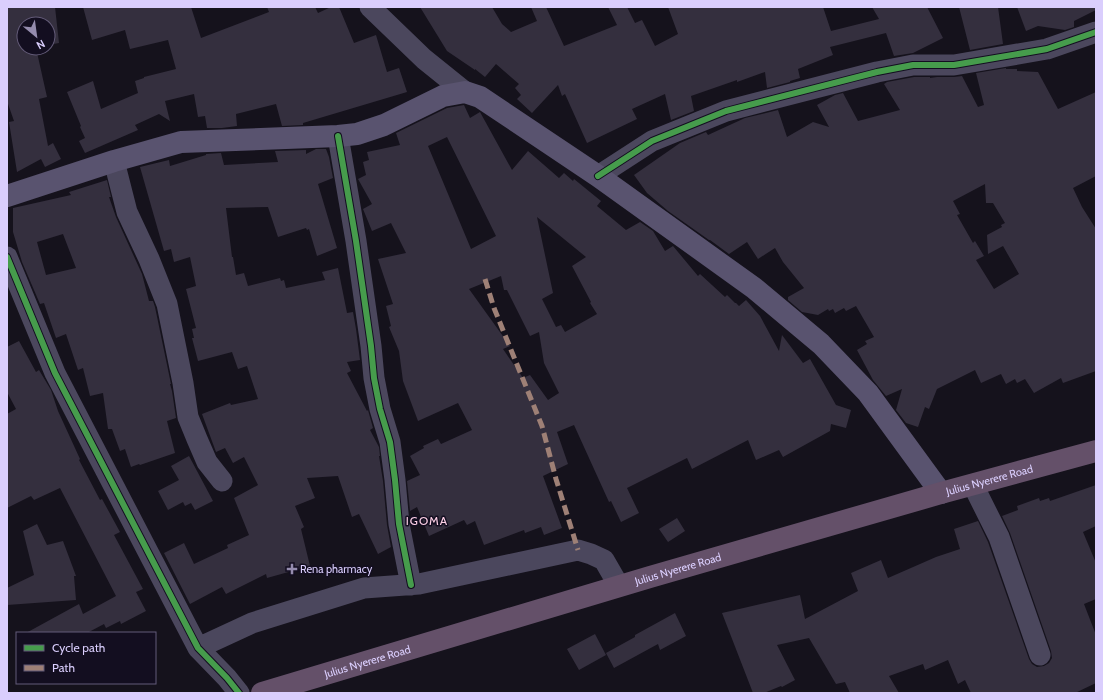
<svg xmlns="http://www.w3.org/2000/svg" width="1103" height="700" font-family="Cabin,sans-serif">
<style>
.building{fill:#342f3e;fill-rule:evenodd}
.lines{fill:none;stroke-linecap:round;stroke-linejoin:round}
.minor{stroke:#4b475d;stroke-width:21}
.secondary{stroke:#59536f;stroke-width:22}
.trunk{stroke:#645069;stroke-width:22}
.quiet{stroke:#9e8076;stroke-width:5;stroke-dasharray:10 5;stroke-linecap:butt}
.cycleway-casing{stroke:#130e20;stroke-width:8}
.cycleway{stroke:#469c4c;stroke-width:6}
.poi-dot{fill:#958cae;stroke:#130e20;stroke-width:1.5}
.labels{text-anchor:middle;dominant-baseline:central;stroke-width:3;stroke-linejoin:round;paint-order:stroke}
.street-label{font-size:11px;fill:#dacefd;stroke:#130e20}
.poi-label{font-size:11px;fill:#dacefd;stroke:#130e20;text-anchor:start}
.neighbourhood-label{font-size:12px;letter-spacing:1px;fill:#fdd0e6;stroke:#130e20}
</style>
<rect width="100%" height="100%" fill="#15121c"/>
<path class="building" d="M7,7H55L59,43L48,45V24H24V48H36L47,97L39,99L48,146L53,143L61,159L45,167L41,159L17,172L9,122L14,121L7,101Z
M83,7H191L201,38L269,12L267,7H315L318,13L331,7H339L354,43L376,35L387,72L399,68L407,92L303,123V125L282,126L276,104L236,114L237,126L222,128H207L205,116L198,117L194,94L165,101L170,121L159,114L135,125L138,130L85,153L79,141L85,138L80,127L81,126L67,92L93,81L101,109L138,93L135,81L144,78V77L176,69L168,40L130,49L125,30L92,40Z
M420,7H492L502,24L511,32L537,21L531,7H546L564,46L617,25L608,7H627L635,23L642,20L655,46L678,34L668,7H823L831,31L879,19L872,7H927L943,38L913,53L894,56L886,33L830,47L833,55L798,69L800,78L790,81V82L767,88L765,72L737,82V80L691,96L694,111L671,120L665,94L632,109L637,119L587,143L565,94L562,96L558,85L532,113L517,99L521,95L515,88L519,84L496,64L485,77L475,69V70L447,51Z
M959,7H998L1003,44L970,50Z
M1017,7H1096V10L1074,21V27L1065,30L1038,26L1026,31Z
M1006,68V69H1017V71L1038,72L1058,109L1096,92V176L1073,188L1082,207L1096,229V371L1063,383L1061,378L1034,393L1025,379L1017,383L1015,379L1006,384L1001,374L981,383L975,370L937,389L929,409L925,407L918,427L906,423L896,410L902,389L886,396L873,380L857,350L867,344L865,341L874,337L856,306L846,311L844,308L835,313L833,309L829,311L828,309L818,315L802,312L788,300V297L804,288L783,262L775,248L758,259L747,242L729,254L710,240H709L668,211L647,193L634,175L680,143L706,132L708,135L745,118L778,110L787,137L813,122L829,127L817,105L835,95L843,93L858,121L900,110L884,84L887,82L914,77H930V78L937,77H954L962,76L978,107L984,105L976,73ZM985,184L986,203H993L1005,223L1001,225L1002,227L987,235L988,254L1003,246L1019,274L994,289L976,260L984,256L975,241L973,243L957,215L960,214L953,201Z
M464,105L470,118L480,112L512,170L528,151L559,178L564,173L573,181L574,179L601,201L597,206L626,230L640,222L653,231L665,251L673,246L698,276L700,274L725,297L727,295L735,303H736L739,306L746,300L760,316L779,351L782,335L803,363L810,359L836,405L851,410L846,428L831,424L830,431L783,457L779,450L756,460L748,440L692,469L687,458L627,488L639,513L621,522L611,501L609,502L574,425L557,432L568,464L543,476L562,528L544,535L541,527L525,533L524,530L484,545L475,521L467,525L464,520L429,536L417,507L410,511L407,481L420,475L410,456L424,448L423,446L438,439L441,444L472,430L458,403L418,421L403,381L399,351L389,327L391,326L386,306L393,304L378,259L406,253L391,223L372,231L363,209L372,204L358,179L366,175L363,162L369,160L367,152L400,145L396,133L447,108ZM447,137L496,236L471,249L428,146ZM537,217L586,257L572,266L591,302L590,303L597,314L565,332L561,325L556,327L542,299L553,293ZM501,276L504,290H507L530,336L539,332L544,363L559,393L548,400L530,375L523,378L503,349L510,346L469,289Z
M316,149H326L329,157L333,178L318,184L337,248L317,256L309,229L307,230L306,228L278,237L268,207L226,208L232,257H233L236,275L244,273L248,286L280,278L281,281L284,280L286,288L325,280L322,272L338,268L347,313L353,312L356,329L360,360L347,362L351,371L347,373L367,411L368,410L373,428L370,430L379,447L380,456H379L383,481L387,525L391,547L378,554L359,514L352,517L338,476L307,478L315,498L295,506L304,527L301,529L310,566L267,578L266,574L226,594L222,587L190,604L164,553L184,543L194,564L228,548L227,545L249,535L234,498L258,485L244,457L233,463L225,448L216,452L202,414L230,403L231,405L258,399L247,366L238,369L232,352L198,361L192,338H194L192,329L196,328L186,289L196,286L190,257L174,262L171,249L164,251L140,167L169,160L170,166L206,155V154L221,153L224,165L278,162L275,151L306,150V154Z
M107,180L111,197H109L116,217L142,274L149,301H153L155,307L171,384H170L172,391L176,418L167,421L175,453L140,465L139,464L131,467L125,449L120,451L112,429H108L103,393L90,396L83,368L78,370L66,334L56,338L44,303L40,304L22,262L13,232V208L71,195L69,192ZM63,234L76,268L46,275L37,242Z
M19,341L36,372L39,370L51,390L58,411L80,459L79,460L100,500L102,499L120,532L114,535L143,589L136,592L146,611L121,624L120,621L106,628L104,624L87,633H26L79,604L83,614L116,596L60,488L34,500L31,496L7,508V414L16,409L7,392V347Z
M189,456L213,501L195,510L191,503L185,506L183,502L168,510L158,491L179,480L171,466Z
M1096,485V526L1083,532L1096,563V599L1084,604L1096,635V683L1075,693H971L965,680L958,684L948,660L925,670L923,664L889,676L899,693H850L845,682L836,684L809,638L777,645L795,680L782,687L781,686L764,693H753L722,613L800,595L805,619L858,591L851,573L881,560L888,578L936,557L960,549L954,529L978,521L988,542L1029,659L1032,664L1037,667L1044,666L1049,663L1052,658L1051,651L1010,533L1002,516L1018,510L1017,506L1039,498L1040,501L1049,498L1050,501Z
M677,518L685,531L668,542L659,529Z
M37,524L47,545L63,541L76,576H74L76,600L7,605V588L34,575L23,531Z
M675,613L686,636L660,650L658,644L614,668L606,653L635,637V635Z
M595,634L606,655L579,670L567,649Z"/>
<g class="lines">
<path class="minor" d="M370,7L424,59L465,92
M338,136L356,241L371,346L374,378L380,409L390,442L395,480L399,524L411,585
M114,161L127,212L149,259L167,304L183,383L188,417L197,439L207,462L222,481
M598,176L652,141L726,111L877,72L913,65H954L1047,49L1096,32
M7,257L55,373L198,648L227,678L239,693
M973,485L999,537L1040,655
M198,648L252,623L364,588L419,584L578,550L591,554L604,560L619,586"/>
<path class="secondary" d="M7,196L114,161L181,142L338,136L357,134L384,125L443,96L465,92L480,97L598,176L754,288L821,344L868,393L941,493"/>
<path class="trunk" id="s1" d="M262,693L650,577L941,493L1096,451"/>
<path class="quiet" d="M485,279L494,308L542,426L556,479L578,550"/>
<defs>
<path id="cycleway" d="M338,136L356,241L371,346L374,378L380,409L390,442L395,480L399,524L411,585
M598,176L652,141L726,111L877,72L913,65H954L1047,49L1096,32
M7,257L55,373L198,648L227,678L239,693"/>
</defs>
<use href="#cycleway" class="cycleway-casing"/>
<use href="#cycleway" class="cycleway"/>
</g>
<path class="poi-dot" d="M290 563h4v4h4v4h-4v4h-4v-4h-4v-4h4z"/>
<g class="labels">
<g class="street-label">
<text stroke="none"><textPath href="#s1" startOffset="758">Julius Nyerere Road</textPath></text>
<text stroke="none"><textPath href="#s1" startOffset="434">Julius Nyerere Road</textPath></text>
<text stroke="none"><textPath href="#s1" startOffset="110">Julius Nyerere Road</textPath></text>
</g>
<g class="poi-label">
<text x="300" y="569">Rena pharmacy</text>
</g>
<g class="neighbourhood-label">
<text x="427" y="520">IGOMA</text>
</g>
</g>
<rect width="1103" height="700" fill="none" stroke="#dacefd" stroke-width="16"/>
<rect x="16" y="632" width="140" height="52" fill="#130e20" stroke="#635b78"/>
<rect x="24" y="645" width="20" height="6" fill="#469c4c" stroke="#635b78"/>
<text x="52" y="652" font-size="12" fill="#dacefd">Cycle path</text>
<rect x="24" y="665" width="20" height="6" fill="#9e8076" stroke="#635b78"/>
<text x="52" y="672" font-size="12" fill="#dacefd">Path</text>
<g transform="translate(36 36) rotate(151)"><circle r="19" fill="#130e20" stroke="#635b78"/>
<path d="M0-3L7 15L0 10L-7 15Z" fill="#958cae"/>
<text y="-6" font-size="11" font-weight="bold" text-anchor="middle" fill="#dacefd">N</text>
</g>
</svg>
